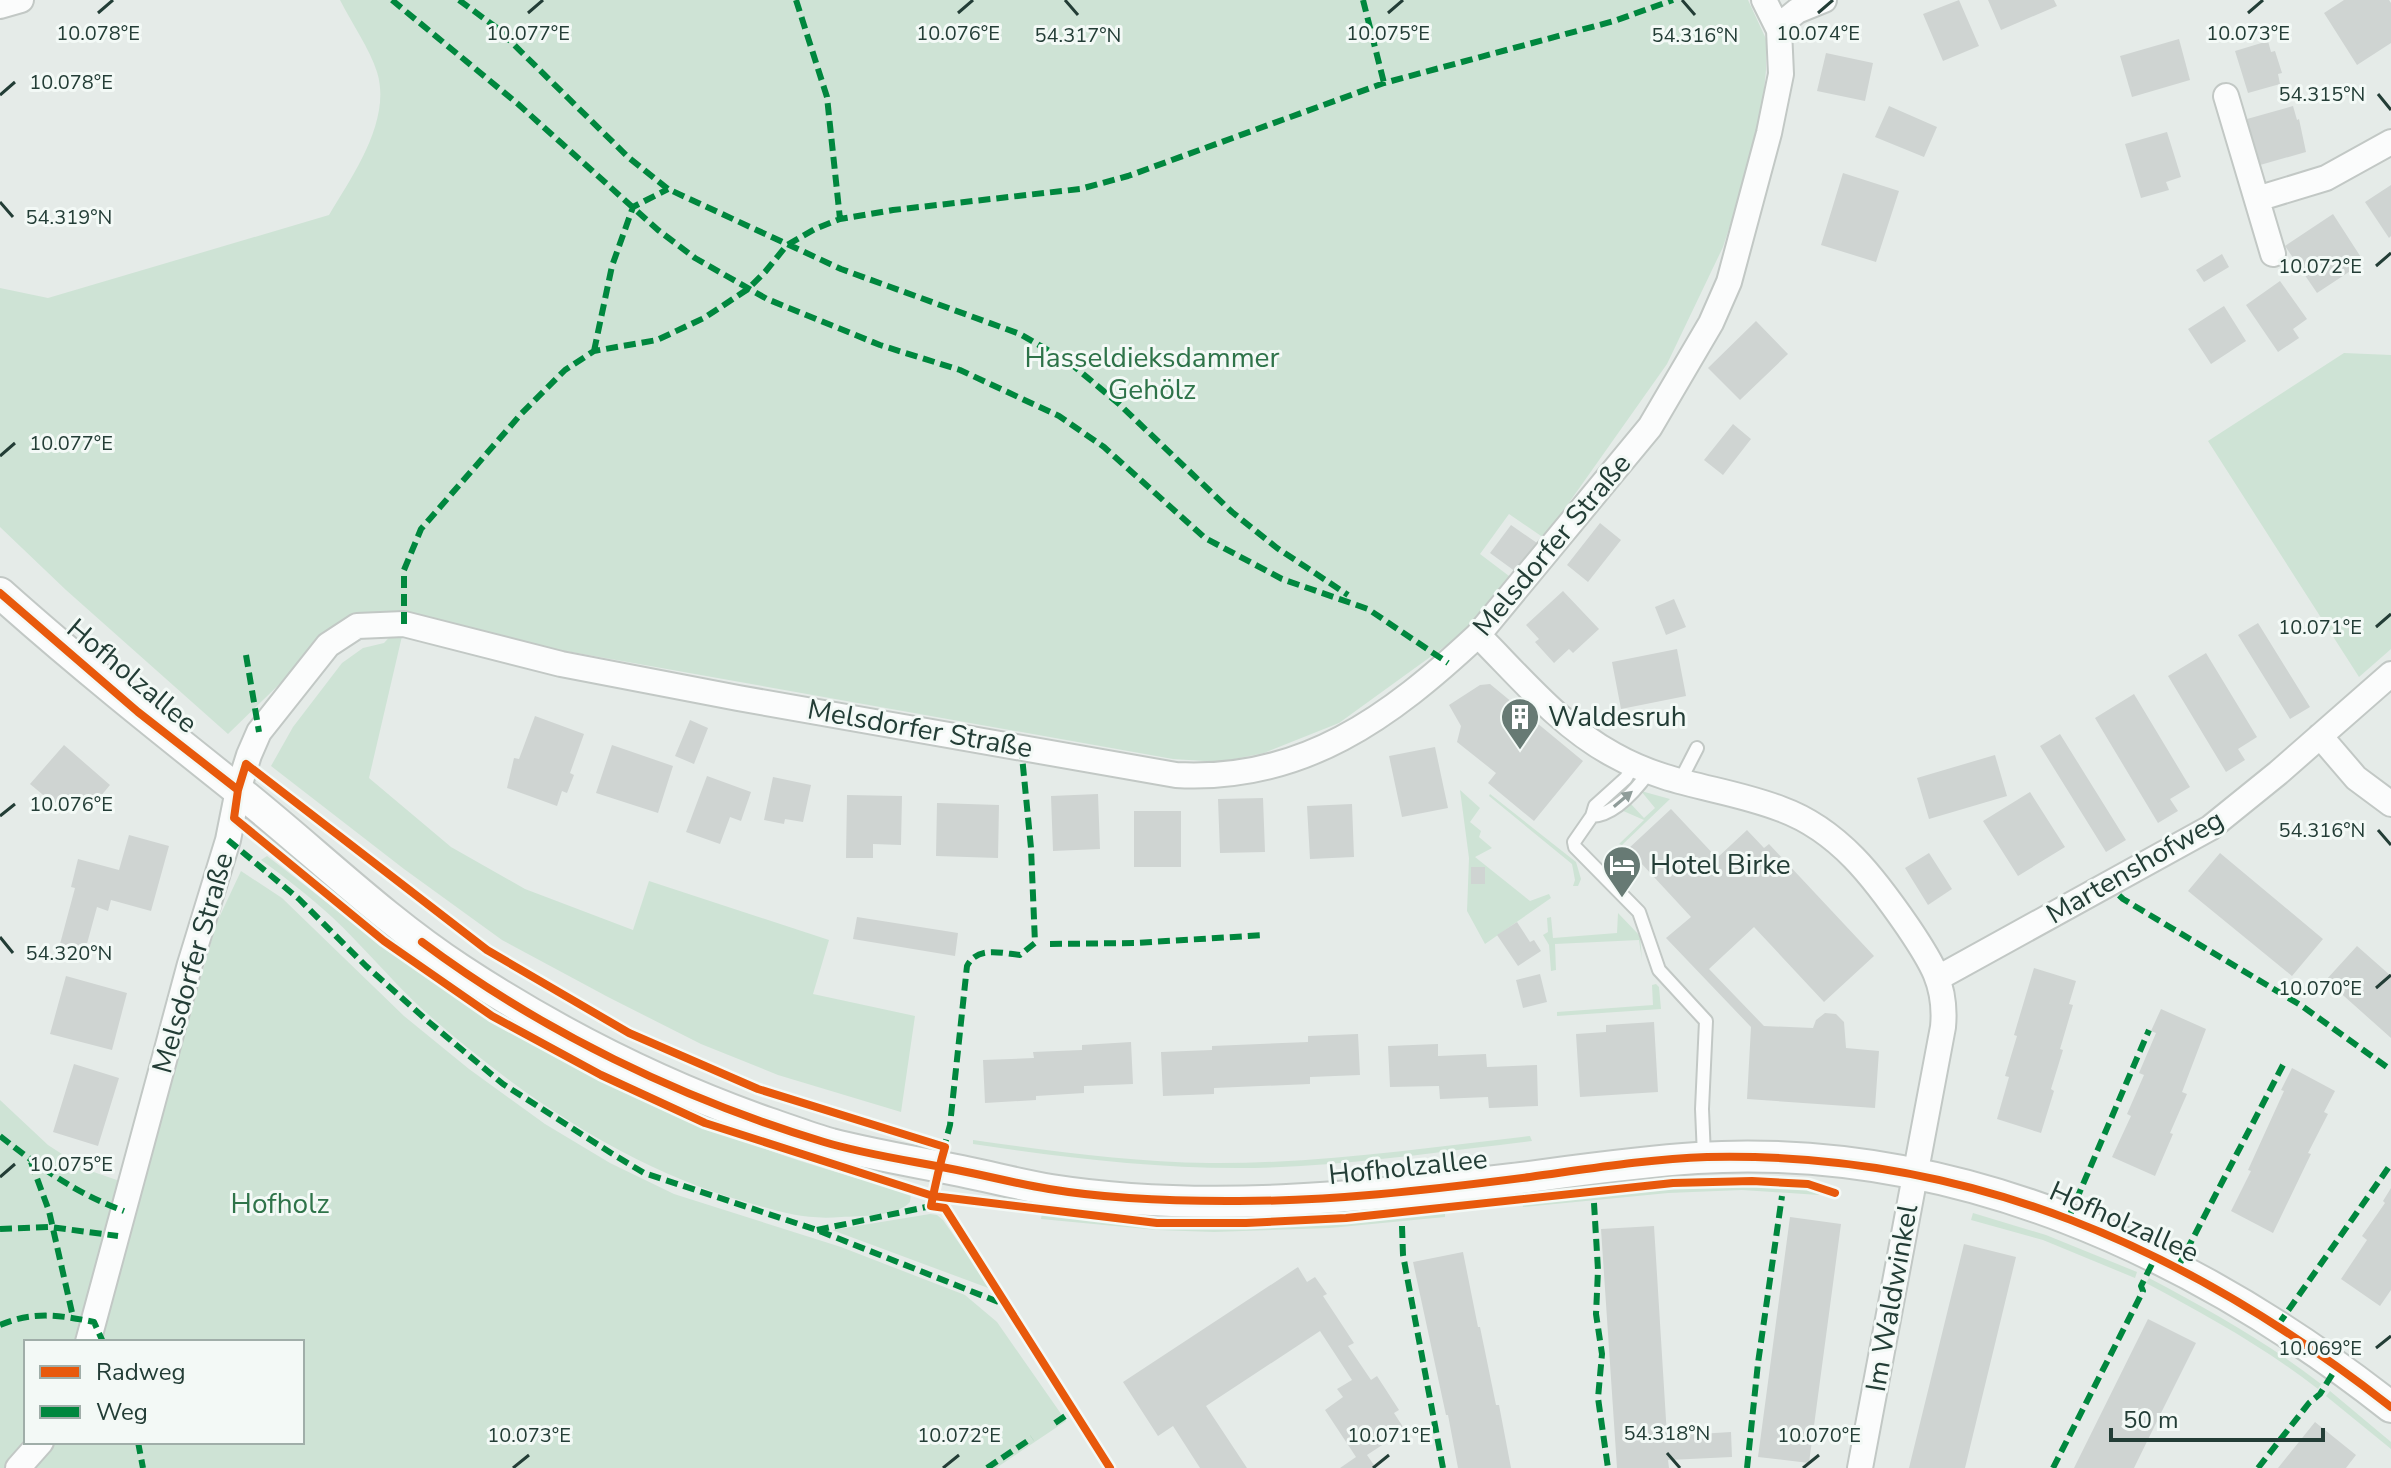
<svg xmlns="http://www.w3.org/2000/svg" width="2391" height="1468" font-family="'Nunito Sans',sans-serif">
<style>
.green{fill:#cee3d5;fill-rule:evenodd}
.building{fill:#cfd4d2}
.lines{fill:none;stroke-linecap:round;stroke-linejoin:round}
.service-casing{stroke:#c2c8c5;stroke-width:16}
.minor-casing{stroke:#c2c8c5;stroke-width:28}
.tertiary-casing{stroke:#c2c8c5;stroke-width:34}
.service{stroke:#fbfcfc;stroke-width:12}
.minor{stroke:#fbfcfc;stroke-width:24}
.tertiary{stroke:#fbfcfc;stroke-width:30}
.quiet{stroke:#00873e;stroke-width:6;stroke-dasharray:12 6;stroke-linecap:butt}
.cycleway-casing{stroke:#f3f9f6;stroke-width:13}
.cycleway{stroke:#e8590c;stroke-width:8}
.oneway{fill:#8f9c99}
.ticks{fill:none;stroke:#233d36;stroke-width:3}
.labels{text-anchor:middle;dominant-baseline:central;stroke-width:6;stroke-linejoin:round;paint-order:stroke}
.park-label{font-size:28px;fill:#2e7349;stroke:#f3f9f6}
.street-label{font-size:28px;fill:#233d36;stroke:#f3f9f6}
.poi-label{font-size:28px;fill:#233d36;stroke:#f3f9f6;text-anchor:start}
.ticks-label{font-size:20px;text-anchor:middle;fill:#233d36;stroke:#f3f9f6;stroke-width:6;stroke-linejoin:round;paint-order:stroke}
</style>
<rect width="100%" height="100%" fill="#e5ebe8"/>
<path class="green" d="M340,0H1748L1766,39V70L1760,133L1723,247L1667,364L1544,538L1509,514L1480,554L1513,579L1473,626L1339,723L1264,753L1220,762L1173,759L560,650L406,619L369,778L451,847L525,889L633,930L649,881L829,940L813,994L915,1016L901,1112L778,1075L701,1044L608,997L502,940L404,869L271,766L293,727L342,663L363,648L384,643L405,620L326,639L228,734L66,590L0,527V288L48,298L329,215C353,175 392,120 377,72C370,49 351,22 340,0Z
M2344,353L2391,355V649L2359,677L2208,441Z
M1460,790L1480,808L1470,822L1481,831L1479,837L1492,848L1475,857L1530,901L1549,894L1551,898L1485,944L1467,911L1469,858Z
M1641,791L1670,799L1622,845L1619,844L1644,820L1621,810L1630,803L1644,818L1655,808Z
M1490,794L1576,862L1581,879L1578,886H1573L1575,880L1572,864L1489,796Z
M267,856C343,914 420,979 502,1026C630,1100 767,1158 911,1192L910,1202C896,1217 861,1216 841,1217C804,1220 781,1212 746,1202C624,1167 515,1092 421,1008C390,979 363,946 332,917C309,896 286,878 261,860Z
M241,871L282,898L404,1016L469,1069L545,1124L610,1163L674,1194L841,1247L965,1295L997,1322L1066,1421L996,1468H0V1100L48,1145L85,1169L140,1188L217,922ZM26,1342H302V1442H26Z
M1618,913L1640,936L1642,960L1639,940L1555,944L1556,970L1551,971L1549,945L1543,935L1548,932L1547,918L1551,917L1553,938L1617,933Z
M1656,984L1659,987L1661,1009L1557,1016V1012L1653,1005L1652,985Z
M1530,1136L1532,1141C1455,1150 1378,1161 1301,1166C1191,1173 1081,1160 973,1144V1140C1052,1151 1130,1162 1209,1163C1317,1164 1424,1148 1530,1136Z
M1743,1185L1820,1189L1819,1195L1742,1190L1668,1193L1523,1207L1522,1202L1668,1186Z
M1445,1211V1217L1330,1228L1214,1232L1157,1230L1041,1219L1042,1212C1179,1233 1308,1225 1445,1211Z
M1973,1213L2046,1235L2137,1272L2135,1278L2043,1240L1971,1220Z
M930,1214L937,1215L943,1220L991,1289L832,1230Z
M2149,1278C2209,1310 2267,1342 2321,1384L2318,1389C2264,1347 2206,1315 2146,1283Z
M2330,1391L2391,1442V1449L2326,1396Z"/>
<path class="building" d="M1959,0L1979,46L1943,61L1923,14Z
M1988,0H2054L2057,6L2001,30Z
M2344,0H2389L2391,3V43L2357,65L2324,13Z
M2179,39L2190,80L2132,97L2120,56Z
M2268,41L2271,52L2275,51L2282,73L2278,74L2280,84L2248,93L2235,51Z
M1826,53L1873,63L1865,101L1817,91Z
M1889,106L1937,127L1924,157L1875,137Z
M2293,106L2297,120L2299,119L2306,152L2260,165L2256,151L2253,152L2247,132L2250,131L2247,119Z
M2167,132L2181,177L2166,182L2169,190L2141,198L2125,144Z
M1843,173L1899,191L1876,262L1821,245Z
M2391,185V236L2389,238L2365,202Z
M2333,214L2364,262L2317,293L2285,246Z
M2222,254L2229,267L2204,282L2196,270Z
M2280,281L2307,319L2293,329L2299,338L2278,352L2246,305Z
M2224,306L2246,341L2211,364L2188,329Z
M1756,321L1788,354L1740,400L1708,368Z
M1733,424L1751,439L1723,475L1704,460Z
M1600,523L1621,540L1588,582L1567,565Z
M1511,525L1537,543L1516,572L1490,553Z
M1563,591L1599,629L1573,653L1569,649L1554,663L1535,642L1539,639L1526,625Z
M1674,599L1686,627L1666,635L1655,607Z
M2258,623L2310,707L2290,719L2238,635Z
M1677,649L1686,696L1621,709L1612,662Z
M2206,653L2257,737L2238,749L2245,760L2226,772L2168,676Z
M1490,684L1583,761L1534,821L1488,783L1496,773L1457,742L1461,726L1449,705L1480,685Z
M2134,694L2190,787L2170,799L2178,811L2158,823L2095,718Z
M535,716L584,734L570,773L574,775L567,793L562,791L557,806L507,788L514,758L519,759Z
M690,720L708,728L694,764L675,756Z
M2060,734L2126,840L2106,852L2040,746Z
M64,745L110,785L90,809L82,802L78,807L63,794L54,804L30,784Z
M612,745L673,766L658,813L596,793Z
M1435,747L1448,808L1402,817L1389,756Z
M1995,755L2007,796L1929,819L1917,778Z
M707,776L751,792L741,821L730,817L720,844L686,832Z
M773,777L811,785L803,822L785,819L784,824L764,820Z
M2030,792L2065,847L2018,876L1983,821Z
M1098,794L1100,849L1053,851L1051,796Z
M847,795L902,796L901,845L873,844V858H846Z
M1263,798L1265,852L1220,853L1218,799Z
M937,803L999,805L998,858L936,856Z
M1352,804L1354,857L1310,859L1307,806Z
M1671,809L1717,858L1747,830L1764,848L1769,844L1874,956L1824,1002L1754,927L1709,969L1764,1026L1813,1028L1816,1020L1825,1013L1836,1014L1844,1022L1846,1048L1879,1051L1875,1108L1747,1099L1751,1027L1666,938L1691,917L1628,849Z
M1134,811H1181V867H1134Z
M129,835L169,846L151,911L111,900L108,911L97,907L85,951L60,944L75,888L71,887L78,859L119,870Z
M1929,853L1952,889L1928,905L1905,868Z
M2220,853L2323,939L2292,976L2188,891Z
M1471,867H1485V884H1471Z
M857,917L958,933L955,956L853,939Z
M1517,922L1530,942L1534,940L1541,951L1518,966L1497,935Z
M2357,946L2391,976V1038L2326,980Z
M2034,968L2076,981L2069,1004L2073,1005L2060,1049L2063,1050L2051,1089L2054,1091L2041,1133L1997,1119L2009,1077L2005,1076L2017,1036L2014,1035Z
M1540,974L1547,1002L1523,1008L1516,980Z
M66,976L127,993L112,1050L50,1034Z
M2161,1009L2206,1029L2182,1092L2187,1094L2170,1133L2173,1134L2155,1176L2112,1157L2131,1116L2127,1114L2144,1075L2139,1073L2156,1033L2151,1031Z
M1654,1022L1658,1092L1580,1097L1576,1034L1606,1032V1025Z
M1358,1034L1360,1075L1310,1077V1084L1214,1088V1094L1163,1096L1161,1052L1212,1050V1046L1308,1042V1036Z
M1131,1042L1133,1084L1084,1086V1093L1036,1096V1100L985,1103L983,1060L1034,1058L1033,1052L1082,1050V1045Z
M1438,1044V1056L1486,1054L1487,1067L1537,1065L1538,1106L1489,1108L1488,1097L1440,1099L1439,1086L1390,1087L1388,1046Z
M74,1064L119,1078L98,1146L53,1132Z
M2292,1068L2335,1091L2324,1112L2328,1114L2308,1153L2311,1154L2273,1233L2231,1211L2251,1171L2248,1170L2284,1091L2281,1090Z
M2391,1188V1290L2380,1306L2341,1279L2367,1240L2362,1236L2385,1203L2383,1201Z
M1790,1217L1841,1224L1809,1463L1758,1457Z
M1654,1226L1667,1436L1731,1432L1732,1457L1668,1460L1669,1468H1617L1601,1229Z
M1964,1244L2016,1257L1965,1468H1909Z
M1463,1252L1478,1327H1480L1496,1405H1499L1511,1468H1458L1448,1415H1446L1413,1262Z
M1298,1267L1307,1282L1315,1277L1327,1294L1323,1296L1354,1343L1348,1346L1371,1380L1377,1376L1399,1410L1394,1413L1405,1430L1367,1455L1376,1468H1340L1356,1457L1325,1410L1343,1397L1337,1389L1352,1380L1320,1331L1206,1406L1247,1468H1200L1173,1426L1158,1436L1123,1382Z
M2148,1319L2196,1343L2161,1413L2134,1468H2074Z
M2315,1422L2356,1455L2346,1468H2278Z"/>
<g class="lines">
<defs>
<path id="service" d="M1633,765L1626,778L1595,806L1592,816L1574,842L1575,847L1639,912L1659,970L1706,1021L1702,1109L1704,1156
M1679,783L1697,748
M1592,816C1614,815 1636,790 1649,772"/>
<path id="minor" d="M1764,0L1779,30
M0,6L21,0
M2226,96L2273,254
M2257,199L2326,178L2391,142
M1478,635C1521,678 1560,726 1614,755C1671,787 1724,787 1781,809C1839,830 1875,879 1908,927C1931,961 1947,985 1943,1027L1860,1468
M2320,736L2356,778L2391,804
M1938,978L2210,828L2278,773L2391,674
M88,1342L190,964L228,840L238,790L249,755L259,732L328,645L357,626L404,624L561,664L738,698L1176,775C1303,782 1390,717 1478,635L1650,427L1711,323L1729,282L1769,133L1781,74L1779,30L1786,20L1797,11L1824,0
M18,1468L41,1442"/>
<path id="tertiary" d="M0,593C76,661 155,724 234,787C310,847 380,917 461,970C557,1033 660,1085 768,1123C789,1130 810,1138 831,1144C874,1155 917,1162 961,1171C991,1177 1021,1185 1051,1190C1205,1214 1360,1197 1513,1179C1574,1171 1635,1162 1697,1158C1955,1142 2192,1251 2391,1407"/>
</defs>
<use href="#service" class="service-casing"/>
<use href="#minor" class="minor-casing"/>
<use href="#tertiary" class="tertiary-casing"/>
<use href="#service" class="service"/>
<use href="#minor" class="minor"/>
<use href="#tertiary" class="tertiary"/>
<path class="quiet" d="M392,0L518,104L658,230L695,258L767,299L880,345L960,370L1059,416L1104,447L1205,538L1282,579L1368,609L1448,663
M459,0L497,28L628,157L668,189L841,269L1020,334L1070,363L1119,404L1232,512L1277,548L1348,595
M796,0L827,97L840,219
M1363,0L1384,83
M594,351L612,266L633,207L668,189
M404,624V570L421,529L521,414L565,370L594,351L657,340L704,318L748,289L765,272L787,245L815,229L840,219L893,210L1080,189L1128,176L1384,83L1614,21L1673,0
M246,655L259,732
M228,840L299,899L366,966L430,1023L503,1084L611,1153L644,1173L817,1230L1006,1305
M2106,883L2123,899L2302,1006L2391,1070
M1050,944L1135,943L1265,935
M0,1136C39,1167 77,1194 124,1211
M943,1151L950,1125L967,966C977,946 1000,953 1020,955L1035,943L1031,848L1021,746
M31,1162L49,1211L73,1317
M1594,1203L1598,1270L1596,1314L1602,1354L1598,1398L1608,1468
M2069,1217L2149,1030
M1402,1226L1403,1255L1443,1468
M0,1229L50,1227L118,1236
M817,1230L931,1206L939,1207
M2178,1267L2283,1065
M0,1325C33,1311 60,1315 94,1322L103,1342
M2278,1325L2391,1164
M1055,1423L1074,1410
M138,1442L143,1468
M987,1468L1032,1438
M1747,1468L1758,1363L1782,1196
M2053,1468L2143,1291L2141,1286L2156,1256
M2258,1468L2309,1403L2320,1394L2338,1365"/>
<defs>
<path id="cycleway" d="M0,593L138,712L238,790
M422,942C541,1031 681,1099 824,1142C867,1155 913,1161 957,1170C988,1176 1018,1184 1049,1189C1108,1199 1168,1201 1227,1201C1328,1202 1429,1190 1530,1177C1588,1169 1648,1159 1707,1157C1970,1151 2187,1248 2391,1407
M1110,1468L945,1208L931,1206C935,1186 939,1167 945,1147L758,1089L629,1033L487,950L246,764L238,790L234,818L384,941L492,1016L601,1075L705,1123L933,1196L1157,1223H1246L1346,1218L1673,1183L1752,1181L1808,1184L1835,1193"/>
</defs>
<use href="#cycleway" class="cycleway-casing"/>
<use href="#cycleway" class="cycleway"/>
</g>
<defs><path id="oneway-solid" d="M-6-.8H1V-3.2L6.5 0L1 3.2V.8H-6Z" transform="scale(2)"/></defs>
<use class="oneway" href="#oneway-solid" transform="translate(1623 799) rotate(-40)"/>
<path class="ticks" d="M1065,0L1078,15M1682,0L1695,15M98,13L113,0M528,13L543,0M958,13L973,0M1388,13L1403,0M1818,13L1833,0M2248,13L2263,0M2378,94L2391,110M0,95L15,82M0,202L13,217M2376,266L2391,253M0,456L15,443M2376,627L2391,614M0,816L15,804M2378,830L2391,845M0,937L13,953M2376,988L2391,975M0,1177L15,1164M2376,1348L2391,1336M1667,1453L1680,1468M513,1468L529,1455M943,1468L959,1455M1373,1468L1389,1455M1803,1468L1819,1455"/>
<defs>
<symbol id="building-pin" viewBox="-11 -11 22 30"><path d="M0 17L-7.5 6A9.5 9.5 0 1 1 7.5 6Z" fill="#677a74" stroke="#f3f9f6"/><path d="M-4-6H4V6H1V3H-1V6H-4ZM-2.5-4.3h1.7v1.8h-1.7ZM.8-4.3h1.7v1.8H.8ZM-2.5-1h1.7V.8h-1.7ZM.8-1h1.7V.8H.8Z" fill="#fff"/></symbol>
<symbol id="hotel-pin" viewBox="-11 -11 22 30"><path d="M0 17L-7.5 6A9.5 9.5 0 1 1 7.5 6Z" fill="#677a74" stroke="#f3f9f6"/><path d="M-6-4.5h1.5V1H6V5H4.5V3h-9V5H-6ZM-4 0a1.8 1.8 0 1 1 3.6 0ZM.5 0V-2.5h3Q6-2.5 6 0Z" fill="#fff"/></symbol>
</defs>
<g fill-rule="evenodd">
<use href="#building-pin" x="1498" y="695" width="44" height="60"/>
<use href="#hotel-pin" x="1600" y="843" width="44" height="60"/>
</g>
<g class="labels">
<g class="park-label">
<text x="1152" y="358">Hasseldieksdammer<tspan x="1152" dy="32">Gehölz</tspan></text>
<text x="280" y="1204">Hofholz</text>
</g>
<g class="street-label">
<text transform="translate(1552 545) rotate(-50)">Melsdorfer Straße</text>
<text transform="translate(132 676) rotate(40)">Hofholzallee</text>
<text transform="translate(920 729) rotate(10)">Melsdorfer Straße</text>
<text transform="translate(2135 867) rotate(-30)">Martenshofweg</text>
<text transform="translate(193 963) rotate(-74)">Melsdorfer Straße</text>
<text transform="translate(1408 1167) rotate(-6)">Hofholzallee</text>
<text transform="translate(2124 1222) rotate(24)">Hofholzallee</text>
<text transform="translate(1892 1298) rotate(-80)">Im Waldwinkel</text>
</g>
<g class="poi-label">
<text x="1548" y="717">Waldesruh</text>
<text x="1650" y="865">Hotel Birke</text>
</g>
</g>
<g class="ticks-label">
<text x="98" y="40">10.078°E</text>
<text x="528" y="40">10.077°E</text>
<text x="958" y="40">10.076°E</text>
<text x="1388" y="40">10.075°E</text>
<text x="1818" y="40">10.074°E</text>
<text x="2248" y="40">10.073°E</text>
<text x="1078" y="42">54.317°N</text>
<text x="1695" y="42">54.316°N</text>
<text x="71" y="89">10.078°E</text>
<text x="2322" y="101">54.315°N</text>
<text x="69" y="224">54.319°N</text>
<text x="2320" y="273">10.072°E</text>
<text x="71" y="450">10.077°E</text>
<text x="2320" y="634">10.071°E</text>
<text x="71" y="811">10.076°E</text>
<text x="2322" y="837">54.316°N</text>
<text x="69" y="960">54.320°N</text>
<text x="2320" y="995">10.070°E</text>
<text x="71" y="1171">10.075°E</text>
<text x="2320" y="1355">10.069°E</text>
<text x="1667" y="1440">54.318°N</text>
<text x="529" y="1442">10.073°E</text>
<text x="959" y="1442">10.072°E</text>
<text x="1389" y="1442">10.071°E</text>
<text x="1819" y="1442">10.070°E</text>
</g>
<rect x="24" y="1340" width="280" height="104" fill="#f3f9f6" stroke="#a0aea9" stroke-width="2"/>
<rect x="40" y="1366" width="40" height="12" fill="#e8590c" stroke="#a0aea9" stroke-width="2"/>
<text x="96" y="1380" font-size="24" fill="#233d36">Radweg</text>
<rect x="40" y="1406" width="40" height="12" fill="#00873e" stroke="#a0aea9" stroke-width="2"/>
<text x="96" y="1420" font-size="24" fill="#233d36">Weg</text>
<path d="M2111 1428v12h212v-12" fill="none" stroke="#233d36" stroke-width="4"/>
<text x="2123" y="1428" font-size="24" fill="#233d36" stroke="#f3f9f6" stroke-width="6" paint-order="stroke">50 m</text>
</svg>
